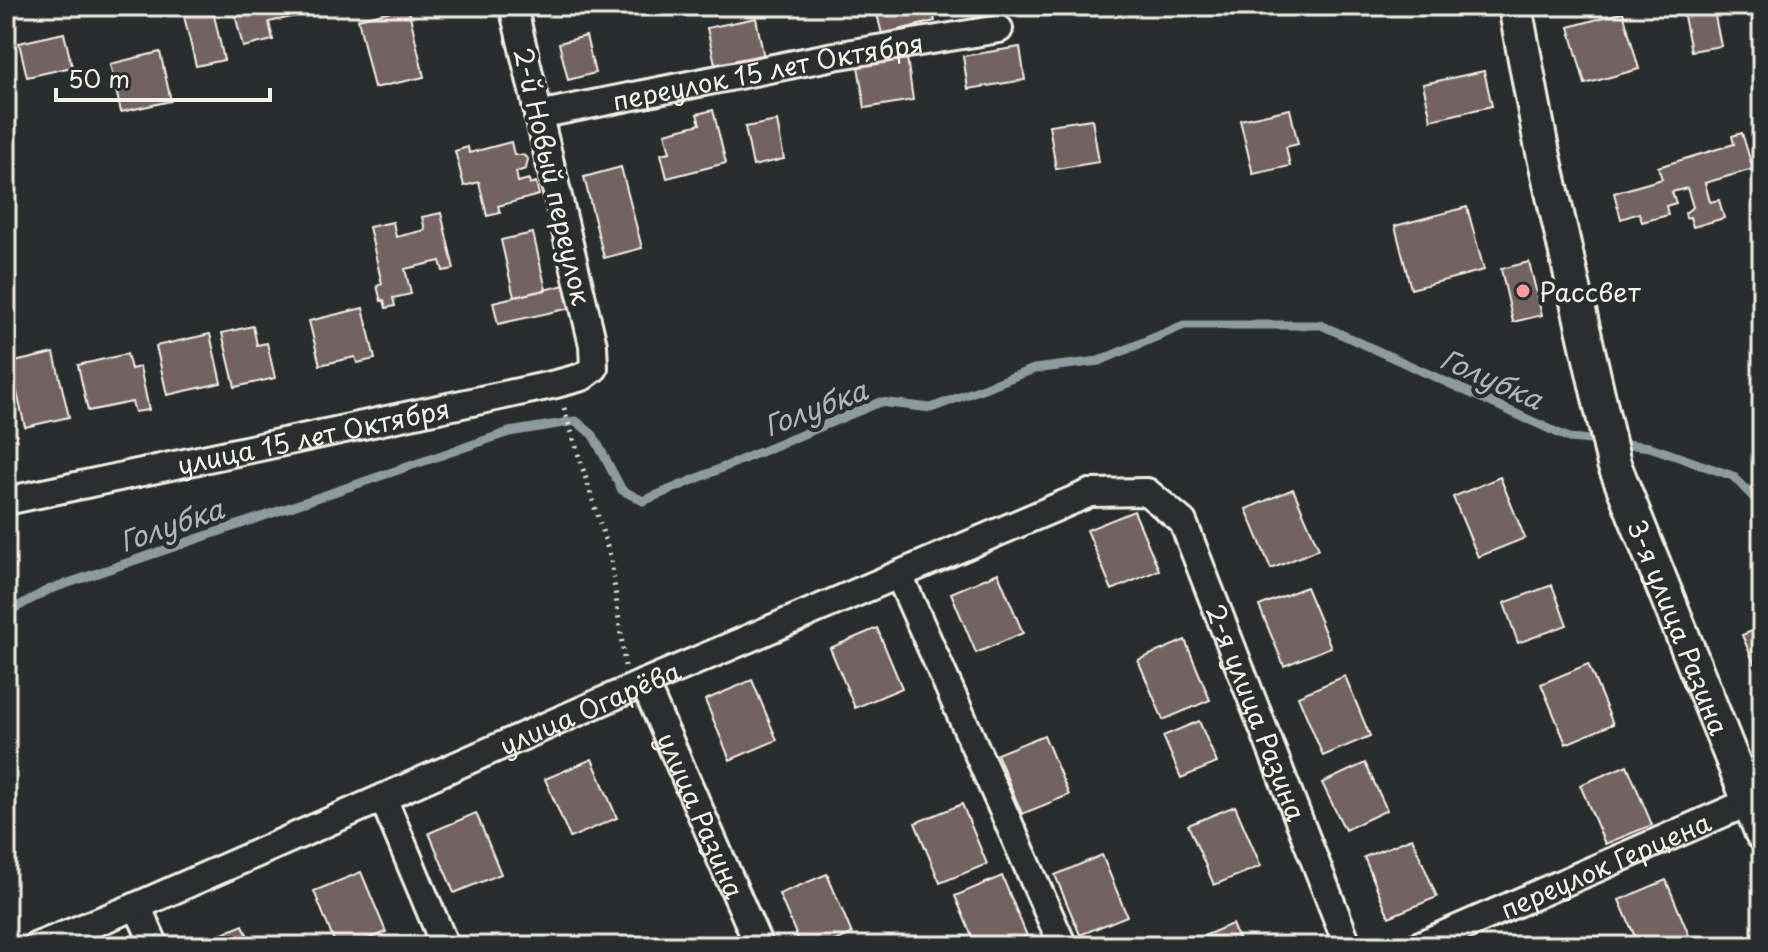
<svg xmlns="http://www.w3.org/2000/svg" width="1768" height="952" font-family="'Playpen Sans',sans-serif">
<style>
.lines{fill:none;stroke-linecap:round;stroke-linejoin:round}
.stream{stroke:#8d9b9e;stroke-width:9}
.building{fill:#726460;stroke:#f4f1e8;stroke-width:2}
.minor-casing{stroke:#f4f1e8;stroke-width:32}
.tertiary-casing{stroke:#f4f1e8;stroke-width:38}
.path{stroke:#f4f1e8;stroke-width:5;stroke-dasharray:2 6;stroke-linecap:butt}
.minor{stroke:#2a2d2e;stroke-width:26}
.tertiary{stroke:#2a2d2e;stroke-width:32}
.poi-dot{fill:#ff9aa2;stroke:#2a2d2e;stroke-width:3}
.labels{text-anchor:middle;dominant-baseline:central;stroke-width:8;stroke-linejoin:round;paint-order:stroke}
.street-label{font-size:26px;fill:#f4f1e8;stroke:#2a2d2e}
.poi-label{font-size:26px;fill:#f4f1e8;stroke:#2a2d2e;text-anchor:start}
.water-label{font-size:28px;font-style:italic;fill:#afb8b7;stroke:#2a2d2e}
</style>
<rect width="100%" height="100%" fill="#2a2d2e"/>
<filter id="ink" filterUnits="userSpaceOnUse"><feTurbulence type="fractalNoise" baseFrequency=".0125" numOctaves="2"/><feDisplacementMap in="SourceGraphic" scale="16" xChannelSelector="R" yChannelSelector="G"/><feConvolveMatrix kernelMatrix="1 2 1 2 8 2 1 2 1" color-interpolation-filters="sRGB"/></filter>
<g filter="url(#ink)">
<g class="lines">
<path class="stream" d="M1616,443L1650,447L1733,476L1762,506
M6,613L48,590L509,432L576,421L593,435L622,490L643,501L880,402L931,408L1034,369L1099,361L1184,325H1321L1569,438L1601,441"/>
</g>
<path class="building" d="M212,6L224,60L196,66L183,12Z
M233,6H303L305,14L269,22L273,40L243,47Z
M875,6H931L935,21L882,34Z
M1682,6H1713L1721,46L1691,51Z
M1751,6H1762V36H1757Z
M408,7L424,77L374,88L358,19Z
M1623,12L1639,69L1585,84L1569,27Z
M756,18L764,58L716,68L707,28Z
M64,33L72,67L27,77L19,43Z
M586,36L595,73L568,80L559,43Z
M1020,47L1025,80L968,89L963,56Z
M160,52L171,101L121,112L110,64Z
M907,58L913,100L865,108L858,66Z
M1484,71L1492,106L1431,120L1423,84Z
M1290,109L1298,144L1286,147L1290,166L1253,174L1240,120Z
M713,110L726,163L667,178L661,154L670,152L665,133L700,124L697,114Z
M1092,119L1099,162L1056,169L1049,125Z
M777,121L784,159L753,166L745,127Z
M1742,133L1753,169L1705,183L1710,202L1719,200L1724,218L1693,227L1690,217L1686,218L1685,213L1693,207L1687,188L1672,192L1676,203L1666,206L1668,215L1642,222L1639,213L1621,219L1614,193L1662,179L1658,167L1734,144L1732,136Z
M511,142L514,155H523L528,159L526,169L516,172L518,182L529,179L530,184L536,182L539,195L498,206L500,213L487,216L479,182L464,186L455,151L468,147L469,153Z
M621,167L642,248L604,258L584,177Z
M1467,207L1484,270L1411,289L1395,226Z
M441,213L454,269L443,271L440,261L405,269L411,294L393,298L395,306L386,308L384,300L381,301L377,286L382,284L369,227L393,222L396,237L425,230L422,217Z
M533,233L546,290L514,297L501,240Z
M1529,262L1542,315L1513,322L1501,269Z
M565,285L571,308L498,324L493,302Z
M363,308L375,359L357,363L355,357L320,365L309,321Z
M253,326L257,345L267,343L275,378L235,387L222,333Z
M210,334L221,383L167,395L156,346Z
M54,353L69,417L25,427L10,363Z
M127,354L131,369L140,367L149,410L135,412L132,402L88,411L78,365Z
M1500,477L1525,538L1478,557L1453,497Z
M1293,489L1319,549L1271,569L1246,509Z
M1134,511L1159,570L1112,590L1087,530Z
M998,573L1023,633L976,653L951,593Z
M1552,585L1567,625L1518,643L1504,603Z
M1306,587L1331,647L1284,666L1259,606Z
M1762,627V660L1754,663L1742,635Z
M877,628L902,688L855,708L830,648Z
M1185,640L1210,700L1163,720L1138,660Z
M1588,664L1613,724L1566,744L1541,684Z
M1345,676L1370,736L1323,756L1298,696Z
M752,680L777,740L730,760L705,700Z
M1199,721L1217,763L1181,778L1163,736Z
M1044,735L1069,795L1022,814L997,754Z
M592,759L617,818L570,838L545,779Z
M1365,763L1387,810L1345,830L1322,783Z
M1627,765L1652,825L1605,844L1580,785Z
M962,804L987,864L940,883L915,823Z
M1235,806L1261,866L1214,885L1188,825Z
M476,813L501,874L454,893L429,833Z
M1412,838L1437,897L1389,917L1364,857Z
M1102,855L1127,916L1080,935L1055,875Z
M361,872L386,932L352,946H336L314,891Z
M827,874L852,934L823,946H801L779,894Z
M1002,876L1027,936L1004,946H976L955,896Z
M1666,880L1691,940L1677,946H1639L1619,900Z
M1232,924L1241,946H1186L1185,944Z
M243,925L252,946H197L196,945Z"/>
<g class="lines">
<defs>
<g id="minor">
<path id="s1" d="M538,115L834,56L999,29"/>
<path id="s2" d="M6,501L556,384L582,377L594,368L593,345L513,6"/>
<path d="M899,575L1063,946"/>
<path id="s3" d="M644,683L759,946"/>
<path d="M383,798L445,946"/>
<path d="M137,906L155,946"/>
<path id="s4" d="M37,946L137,906L644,683L1090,493L1147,492L1183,522L1348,946"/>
<path id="s5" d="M1418,946L1749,802"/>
</g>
<g id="tertiary">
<path id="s6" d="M1515,6L1540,139L1614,464L1762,834"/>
</g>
</defs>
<use href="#minor" class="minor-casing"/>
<use href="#tertiary" class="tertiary-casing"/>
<path class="path" d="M564,408L611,559L625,666"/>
<use href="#minor" class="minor"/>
<use href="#tertiary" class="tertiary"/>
</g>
</g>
<circle class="poi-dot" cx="1523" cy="291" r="8"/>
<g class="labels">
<g class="street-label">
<text stroke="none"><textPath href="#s1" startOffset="234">переулок 15 лет Октября</textPath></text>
<text transform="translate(553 176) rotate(77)">2-й Новый переулок</text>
<text stroke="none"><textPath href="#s2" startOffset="314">улица 15 лет Октября</textPath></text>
<text stroke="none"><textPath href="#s6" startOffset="644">3-я улица Разина</textPath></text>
<text stroke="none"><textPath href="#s4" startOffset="602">улица Огарёва</textPath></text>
<text stroke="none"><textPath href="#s4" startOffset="1454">2-я улица Разина</textPath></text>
<text stroke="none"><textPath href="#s3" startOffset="144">улица Разина</textPath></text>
<text stroke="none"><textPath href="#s5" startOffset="204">переулок Герцена</textPath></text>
</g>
<g class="poi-label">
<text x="1539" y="291">Рассвет</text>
</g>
<g class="water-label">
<text transform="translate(1492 378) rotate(24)">Голубка</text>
<text transform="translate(815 407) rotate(-21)">Голубка</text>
<text transform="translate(171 524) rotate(-19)">Голубка</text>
</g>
</g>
<rect width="1768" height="952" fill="none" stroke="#2a2d2e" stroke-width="32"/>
<rect x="16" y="16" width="1736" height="920" fill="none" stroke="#f4f1e8" stroke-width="3" filter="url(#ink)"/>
<path d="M56 88v12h214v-12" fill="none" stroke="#f4f1e8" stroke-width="4"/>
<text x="68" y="88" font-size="24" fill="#f4f1e8" stroke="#2a2d2e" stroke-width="6" paint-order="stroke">50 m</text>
</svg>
